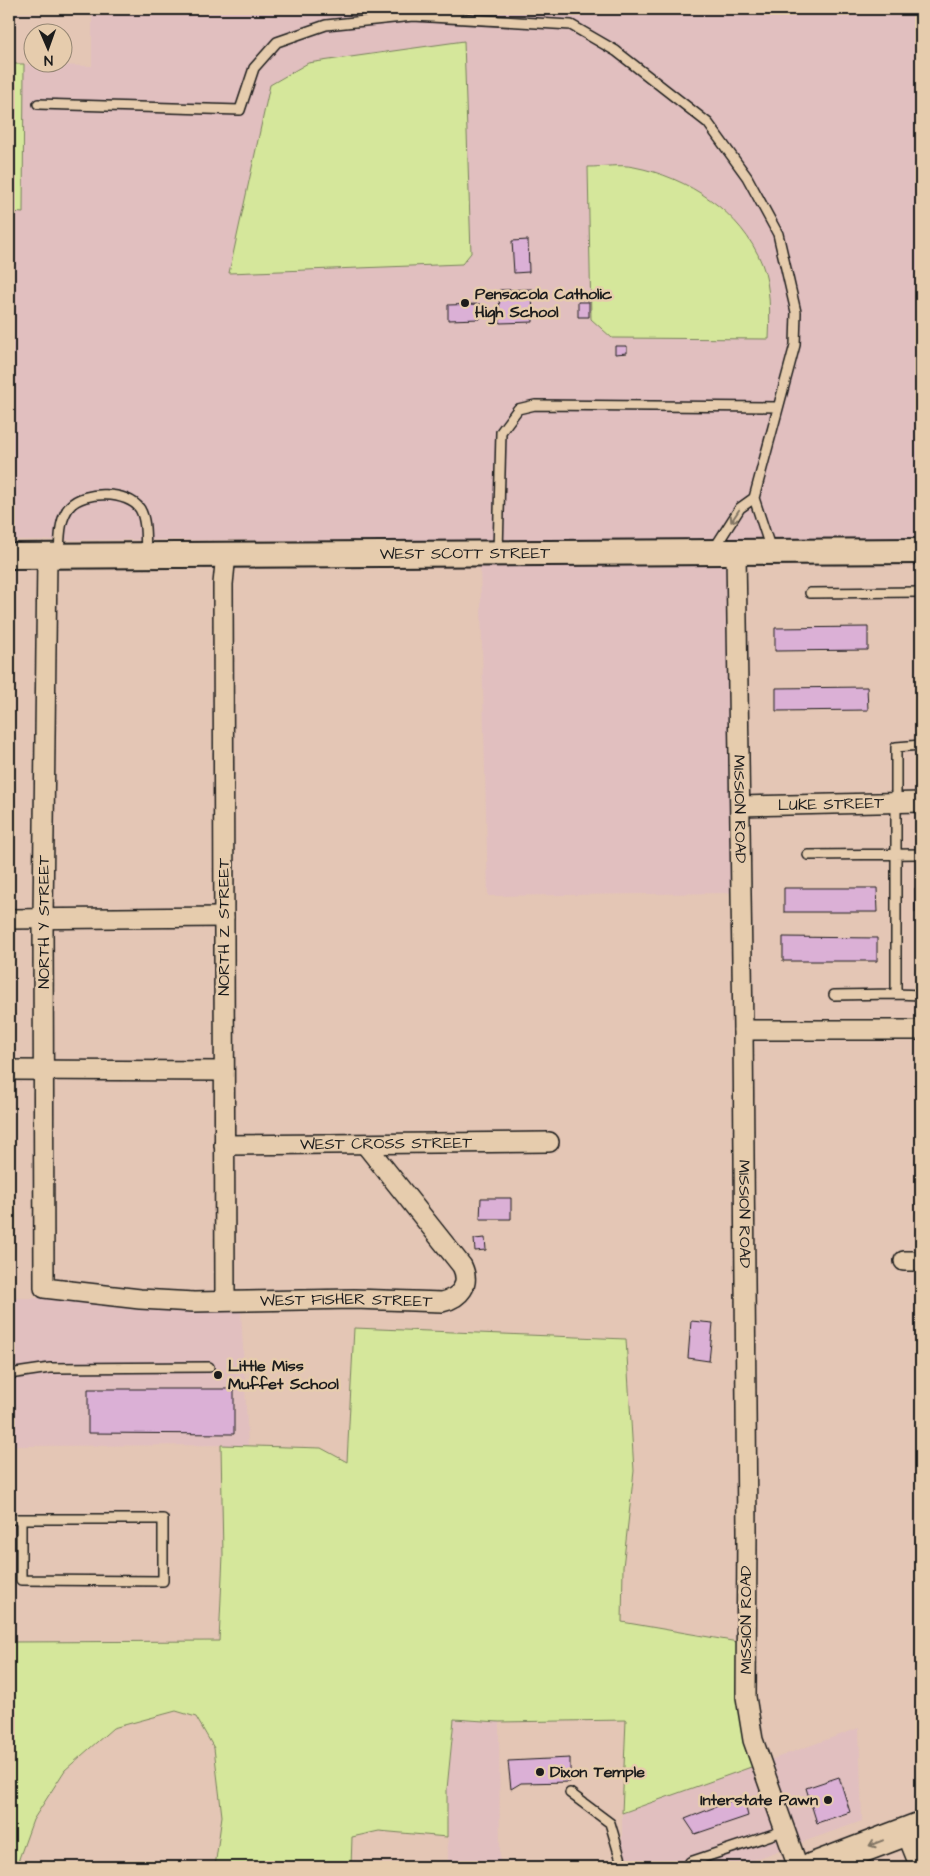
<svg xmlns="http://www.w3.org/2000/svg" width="930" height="1876" font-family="'Architects Daughter',sans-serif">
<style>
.built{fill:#e1bfbf}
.green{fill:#d5e79b;stroke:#78825c}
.building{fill:#dbb0d6;stroke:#1c1c1c}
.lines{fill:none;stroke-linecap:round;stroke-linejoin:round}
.service-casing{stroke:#1c1c1c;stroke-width:12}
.minor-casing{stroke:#1c1c1c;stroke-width:22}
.tertiary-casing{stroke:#1c1c1c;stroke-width:28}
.primary-casing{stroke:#1c1c1c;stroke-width:31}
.service{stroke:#e6ccad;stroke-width:9}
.minor{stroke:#e6ccad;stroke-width:19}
.tertiary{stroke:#e6ccad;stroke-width:24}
.primary{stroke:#e6ccad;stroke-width:28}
.oneway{stroke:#817464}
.poi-dot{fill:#1c1c1c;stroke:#e6ccad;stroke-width:2}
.labels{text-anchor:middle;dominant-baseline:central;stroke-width:5;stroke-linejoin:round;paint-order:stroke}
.poi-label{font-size:16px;font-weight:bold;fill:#1c1c1c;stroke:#e6ccad;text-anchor:start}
.street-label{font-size:16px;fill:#1c1c1c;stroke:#e6ccad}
</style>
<rect width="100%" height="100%" fill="#e4c6b5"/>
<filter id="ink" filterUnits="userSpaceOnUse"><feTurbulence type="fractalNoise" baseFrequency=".02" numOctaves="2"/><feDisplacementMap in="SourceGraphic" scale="10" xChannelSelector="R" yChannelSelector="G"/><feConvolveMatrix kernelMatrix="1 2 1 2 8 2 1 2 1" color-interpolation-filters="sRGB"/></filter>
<g filter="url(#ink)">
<path class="built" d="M92,9H921V540H9V64L92,66Z
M480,563H728L733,893L488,896Z
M9,1298H45L139,1309L194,1311L241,1310L248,1445L9,1446Z
M454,1719L499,1722L500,1867H448L447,1789Z
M859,1728L862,1821L800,1843L770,1760Z
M754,1766L784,1849L734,1867H622V1813Z"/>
<path class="green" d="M464,41L471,253L462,264L229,273L270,85L308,63Z
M9,64H24L23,213L11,212L10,245Z
M588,167C603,167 620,164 634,167C687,177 742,212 762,264C771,286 770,316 769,339L612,338L591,319Z
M354,1328L626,1339L634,1471L623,1567L622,1622L738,1642C737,1688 738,1722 754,1766L622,1813L626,1720L499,1722L454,1719L447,1789V1837L379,1831L352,1837L351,1867H215L222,1816L214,1748L196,1717L176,1711L113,1728L65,1770L33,1820L16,1867H9V1637L10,1642L219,1641L223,1555L221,1445L321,1448L347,1462Z"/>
<path class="building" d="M528,240L529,272L514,273L512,241Z
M532,289L533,322L500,323L499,290Z
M578,302H589V317H578Z
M480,304V319L448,320V305Z
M615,346H627V353L615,354Z
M868,627V650L775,651V628Z
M867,687L868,710L776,711V688Z
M784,888H877L878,912H784Z
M915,888H921V912H915Z
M783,937L877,938V961H783Z
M917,940H921V963H917Z
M481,1198H511V1219H480Z
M485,1238L486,1250L475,1251L474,1239Z
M691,1321L713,1323L709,1361L688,1358Z
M88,1389H234V1434L88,1433Z
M570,1758V1782L521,1783L511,1789L508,1761Z
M839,1777L850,1812L817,1823L806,1788Z
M743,1796L748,1816L695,1834L685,1819Z"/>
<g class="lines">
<defs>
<path id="service" d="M38,104L240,110L254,68L277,42L326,25L413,16L571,25L616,51L708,123L747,177L778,234L796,312L795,345L754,498
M714,549L740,508L754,498L771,550
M498,553L501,432L518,409L535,405L778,407
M59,554C60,538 59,519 70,506C84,490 128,491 140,509C147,521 145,540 146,555
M810,593L921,592
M921,745L896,747V994L921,995
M808,855L921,854
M834,995L896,994
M9,1374L50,1368L209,1367
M9,1519H163V1581L21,1580V1519
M570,1793L610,1823L623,1867
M690,1862L786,1830"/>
<g id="minor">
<path id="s1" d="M736,553L743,1030L747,1532L746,1697L753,1740L798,1867"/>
<path id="s2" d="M47,556L43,918L44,1288L140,1299L194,1302L354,1299L442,1302C460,1298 471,1285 462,1266L365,1144"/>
<path id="s3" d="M741,806L921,802"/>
<path d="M9,919L224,917"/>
<path d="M743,1030H921"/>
<path d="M9,1070L224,1071"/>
<path id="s4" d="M224,1145L549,1142"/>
<path d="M904,1261H921"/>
<path d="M225,1300L223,584L226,554"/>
<path d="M906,1832L920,1867"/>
</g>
<g id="tertiary">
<path id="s5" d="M9,556L921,551"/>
</g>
<path id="primary" d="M813,1867L921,1826"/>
</defs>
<use href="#service" class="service-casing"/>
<use href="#minor" class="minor-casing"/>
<use href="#tertiary" class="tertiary-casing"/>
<use href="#primary" class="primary-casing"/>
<use href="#service" class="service"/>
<use href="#minor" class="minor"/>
<use href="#tertiary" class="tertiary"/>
<use href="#primary" class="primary"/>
</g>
<defs><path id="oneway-shaft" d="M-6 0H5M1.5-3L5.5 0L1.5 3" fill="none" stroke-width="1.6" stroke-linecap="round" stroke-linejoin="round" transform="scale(1.25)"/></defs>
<g class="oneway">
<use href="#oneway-shaft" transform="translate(735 516) rotate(123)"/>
<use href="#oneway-shaft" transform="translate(876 1843) rotate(159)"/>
</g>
</g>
<g class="poi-dot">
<circle cx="465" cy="303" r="5"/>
<circle cx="218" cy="1375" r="5"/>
<circle cx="540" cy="1772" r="5"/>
<circle cx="828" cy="1800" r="5"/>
</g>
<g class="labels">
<g class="poi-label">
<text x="475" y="294">Pensacola Catholic<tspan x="475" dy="18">High School</tspan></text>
<text x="228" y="1366">Little Miss<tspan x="228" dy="18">Muffet School</tspan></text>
<text x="550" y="1772">Dixon Temple</text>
<text x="818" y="1800" text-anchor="end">Interstate Pawn</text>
</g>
<g class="street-label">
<text stroke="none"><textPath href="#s5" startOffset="456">WEST SCOTT STREET</textPath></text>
<text stroke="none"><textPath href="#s3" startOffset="90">LUKE STREET</textPath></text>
<text stroke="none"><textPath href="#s1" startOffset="256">MISSION ROAD</textPath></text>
<text transform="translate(44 922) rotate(-90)">NORTH Y STREET</text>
<text transform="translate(224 927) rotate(-90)">NORTH Z STREET</text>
<text stroke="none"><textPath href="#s4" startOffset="162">WEST CROSS STREET</textPath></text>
<text stroke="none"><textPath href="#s1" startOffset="661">MISSION ROAD</textPath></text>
<text stroke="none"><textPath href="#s2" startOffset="1035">WEST FISHER STREET</textPath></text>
<text transform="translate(746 1620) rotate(-90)">MISSION ROAD</text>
</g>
</g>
<rect width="930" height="1876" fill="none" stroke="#e6ccad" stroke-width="30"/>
<rect x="15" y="15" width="900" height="1846" fill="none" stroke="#1c1c1c" stroke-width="2" filter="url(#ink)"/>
<g transform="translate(48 48) rotate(178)"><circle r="24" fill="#e6ccad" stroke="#958673"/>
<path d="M0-4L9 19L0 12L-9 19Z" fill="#1c1c1c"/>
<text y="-8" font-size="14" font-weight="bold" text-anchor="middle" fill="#1c1c1c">N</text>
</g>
</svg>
